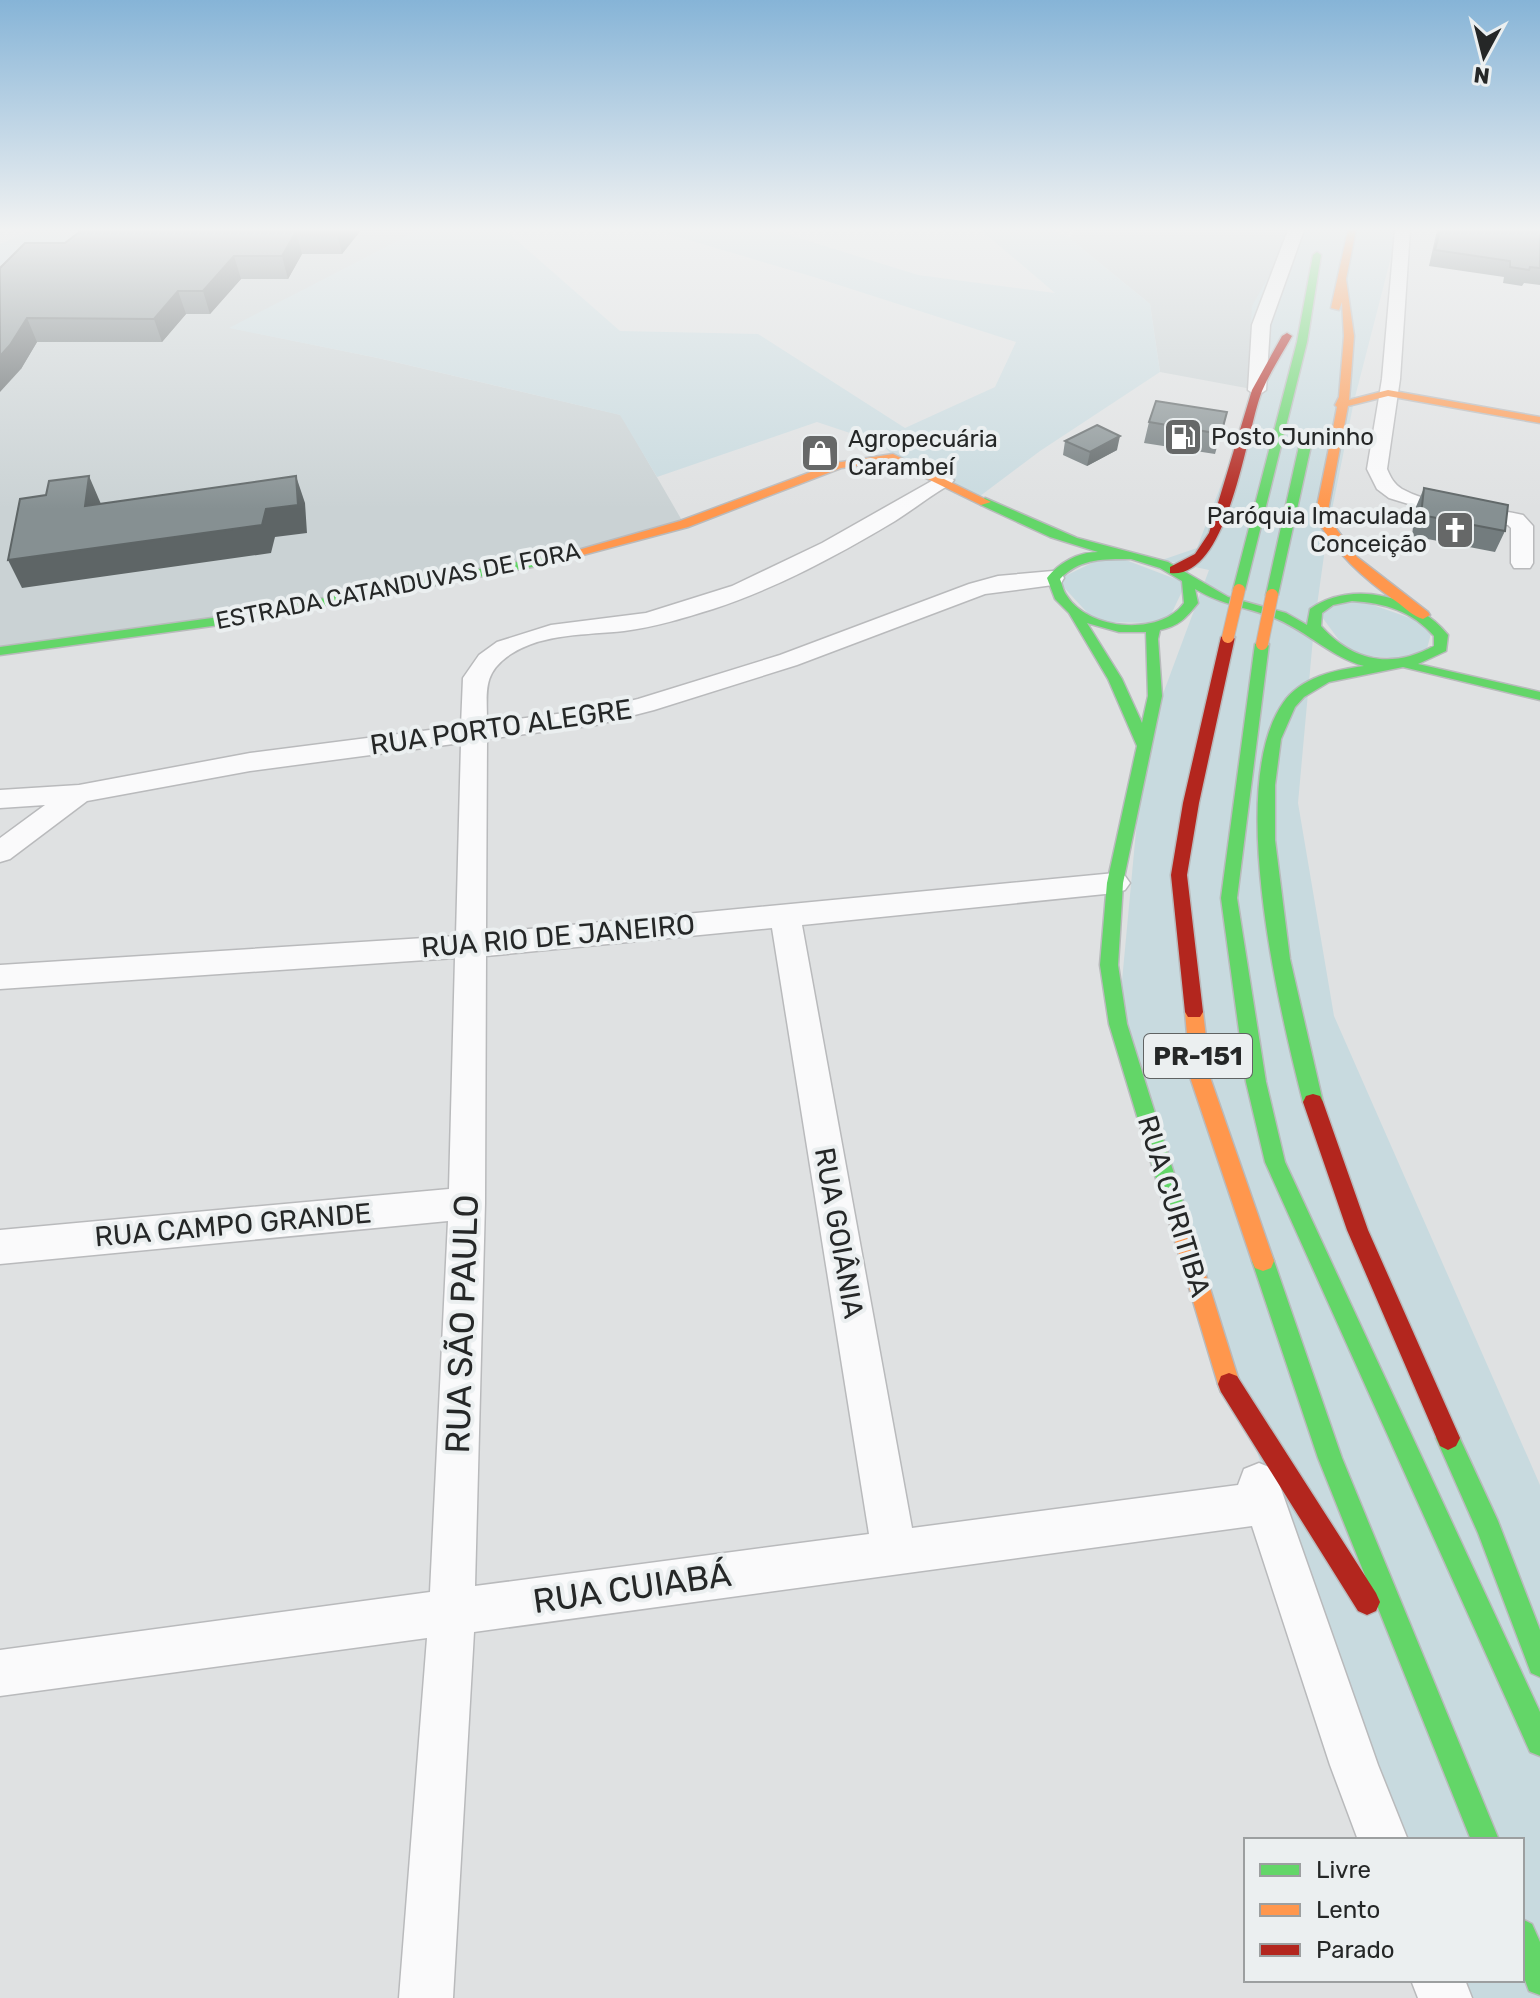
<svg xmlns="http://www.w3.org/2000/svg" width="1540" height="1998" font-family="Rubik,sans-serif">
<style>
.built{fill:#cad2d4}
.green{fill:#c8dadf}
.lines{fill:none;stroke-linecap:round;stroke-linejoin:round}
.street-casing{stroke:#b9babc;stroke-width:3}
.fast-casing{stroke:#b9babc;stroke-width:3}
.slow-casing{stroke:#b9babc;stroke-width:3}
.jam-casing{stroke:#b9babc;stroke-width:3}
.street{fill:#fafafb;fill-rule:evenodd}
.fast{fill:#63d668;fill-rule:evenodd}
.slow{fill:#ff974d;fill-rule:evenodd}
.jam{fill:#b3261e;fill-rule:evenodd}
.slow-bridge-casing{stroke:#bcbdbd;stroke-width:14;stroke-linecap:butt}
.slow-bridge{stroke:#ff974d;stroke-width:12}
.wall{fill:#737c7e}
.shaded-wall{fill:#5e6566}
.building{fill:#869092;stroke:#5e6566;stroke-width:2}
.labels{text-anchor:middle;dominant-baseline:central;stroke-width:8;stroke-linejoin:round;paint-order:stroke}
.far-poi-label{font-size:24px;fill:#252727;stroke:#ebeff0;text-anchor:start}
.far-street-label{font-size:24px;fill:#252727;stroke:#ebeff0}
.shield{fill:#ebeff0;stroke:#606363;stroke-width:2}
.shield-label{font-size:26px;font-weight:bold;fill:#252727}
.street-label{font-size:28px;fill:#252727;stroke:#ebeff0}
.near-street-label{font-size:34px;fill:#252727;stroke:#ebeff0}
</style>
<rect width="100%" height="100%" fill="#dfe1e2"/>
<path class="built" d="M99,230H419L231,328L378,358L621,415L684,524L518,568L0,651V265Z
M1075,230H1285L1257,390L1160,372L1150,304L1069,238Z"/>
<path class="green" d="M34,230H99L0,265V244Z
M419,230H505L620,331L758,334L905,428L995,387L1016,342L814,277L655,230H773L918,275L1055,293L981,230H1053L1069,238L1150,304L1160,372L1040,451L980,496L893,457L883,444L817,422L657,477L620,415L378,358L229,328Z
M1285,230H1398L1354,401L1327,534L1314,627L1298,803L1334,1016L1540,1485V1998H1445L1438,1980H1522V1840H1383L1118,1024L1144,745L1209,570L1162,560L1197,548L1257,390L1250,346L1252,306L1281,254Z
M1110,554L1186,583L1167,623L1096,622L1057,580Z
M1353,598L1433,626L1424,660L1350,655L1319,613Z"/>
<g class="lines">
<defs>
<path id="street" d="M1288,230H1304L1270,325L1266,390L1257,396L1248,390L1252,325Z
M1395,230H1410L1400,379L1387,469C1391,478 1394,484 1402,489C1437,508 1485,506 1523,515L1533,526V563L1530,568H1514L1511,563V528L1508,525L1428,510L1389,498L1377,489L1367,469L1382,379Z
M944,474L954,480L951,484C931,495 914,509 895,521C838,555 777,588 713,609C684,618 655,627 624,631C588,635 543,633 511,654C482,673 487,691 487,723L596,709L638,699L780,655L969,584L998,576L1053,571L1061,573L1064,578L1061,583L1053,585L985,594L797,665L654,710L596,725L487,739L486,933L1115,873L1125,876L1130,883L1125,890L1115,893L802,925L912,1528L1238,1485L1244,1469L1259,1463L1274,1469L1378,1765L1408,1840H1358L1330,1765L1252,1526L474,1632L453,1998H399L427,1638L0,1696V1650L430,1592L448,1221L0,1264V1230L449,1189L455,958L0,989V965L456,936L461,743L250,771L87,801L10,859L0,862V838L45,805L0,808V790L79,785L250,753L461,726L463,678L479,655L497,642L551,625L646,613L732,586L822,543ZM772,928L869,1534L475,1586L485,1203L486,956Z
M1411,1980H1465L1472,1998H1418Z"/>
<path id="fast" d="M1317,252L1321,255L1307,342L1245,590L1239,594L1233,590L1297,342L1313,255Z
M1305,443L1311,446L1278,595L1272,599L1266,595L1299,446Z
M985,498L1077,538L1168,562L1228,597L1286,613L1307,625L1310,609C1352,579 1417,596 1448,635L1446,651L1418,664L1540,692V700L1403,667L1329,682L1304,697L1295,707L1281,739L1275,785V840L1290,959L1323,1102L1320,1108L1313,1110L1306,1108L1303,1102C1279,1009 1226,785 1283,703C1301,677 1335,670 1364,666C1331,657 1308,632 1277,619C1248,607 1224,606 1195,589L1198,603C1186,618 1179,626 1160,630L1158,639L1162,696L1123,883L1118,965L1127,1024L1188,1218L1185,1224L1178,1227L1171,1224L1168,1218L1109,1024L1100,965L1107,883L1137,746L1108,679L1069,613L1055,599L1047,578C1059,563 1078,552 1098,552L1050,537L981,505L979,502ZM1131,559L1160,568L1182,581L1184,603C1161,636 1089,631 1067,596C1063,591 1062,584 1060,579C1080,558 1104,559 1131,559ZM1352,601C1385,603 1412,611 1434,636V646C1392,669 1353,662 1321,626L1322,613L1333,605ZM1087,623L1119,632H1146L1148,696L1142,723L1122,679Z
M549,556L555,560L553,563L234,623L0,655V647L234,615Z
M1262,640L1269,644L1237,898L1266,1082L1285,1162L1540,1712V1756L1530,1752L1265,1162L1246,1082L1221,898L1255,644Z
M1263,1251L1271,1254L1274,1261L1342,1458L1499,1840H1471L1318,1458L1252,1261L1255,1254Z
M1448,1426L1456,1430L1498,1521L1540,1630V1677L1531,1673L1478,1533L1436,1438L1440,1430Z
M1522,1919L1532,1924L1540,1942V1995L1529,1991L1522,1972Z"/>
<path id="slow" d="M1348,230H1356L1346,279L1354,336L1349,400L1388,390L1540,417V423L1388,396L1348,406L1327,516L1357,557L1428,612L1430,615L1423,619C1413,616 1405,608 1397,602C1363,578 1335,553 1315,516L1333,428L1337,407L1335,405L1339,397L1344,336L1342,302L1339,310L1331,308Z
M893,454L991,502L981,505L891,461L841,468L688,527L549,564L543,560L680,521L835,463Z
M1194,1005L1200,1007L1203,1012L1211,1080L1274,1261L1271,1268L1263,1271L1255,1268L1252,1261L1191,1080L1185,1012L1188,1007Z
M1178,1209L1185,1212L1188,1218L1240,1384L1237,1392L1229,1395L1221,1392L1218,1384L1168,1218L1171,1212Z"/>
<path id="jam" d="M1287,333L1292,336C1282,354 1270,372 1262,391C1246,431 1229,580 1170,573V567L1195,554L1209,533L1252,390L1282,336Z
M1228,633L1235,637L1199,803L1187,875L1203,1012L1200,1017H1188L1185,1012L1171,875L1183,803L1221,637Z
M1313,1094L1320,1096L1323,1102L1368,1230L1460,1438L1456,1446L1448,1450L1440,1446L1347,1230L1303,1102L1306,1096Z
M1229,1373L1237,1376L1376,1593L1380,1602L1376,1611L1367,1615L1358,1611L1221,1392L1218,1384L1221,1376Z"/>
</defs>
<use href="#street" class="street-casing"/>
<use href="#fast" class="fast-casing"/>
<use href="#slow" class="slow-casing"/>
<use href="#jam" class="jam-casing"/>
<use href="#street" class="street"/>
<use href="#fast" class="fast"/>
<use href="#slow" class="slow"/>
<use href="#jam" class="jam"/>
<defs>
<path id="slow-bridge" d="M1228,637L1239,590
M1262,644L1272,595"/>
</defs>
<use href="#slow-bridge" class="slow-bridge-casing"/>
<use href="#slow-bridge" class="slow-bridge"/>
</g>
<path class="wall" d="M82,230H361L342,254H302L288,279H241L210,314H186L162,342H37L21,369L0,268L65,243Z
M1437,230H1540V285L1524,283L1522,286L1503,283L1504,277L1429,266Z
M1227,412L1215,454L1144,443L1149,422Z
M1065,441L1117,450L1087,466L1063,455Z
M1424,488L1505,531L1495,552L1412,536L1415,509Z"/>
<path class="shaded-wall" d="M339,230H361L342,254L337,232Z
M296,232L302,254L288,279L282,256Z
M234,256L241,279L210,314L203,291Z
M178,291L186,314L162,342L154,319Z
M27,318L37,342L21,369L0,392V356Z
M1120,436L1117,450L1087,466L1090,452Z
M89,476L101,504L85,506Z
M296,476L305,503L307,533L275,537L271,553L22,588L8,560L266,509Z"/>
<path class="building" d="M82,230H339L337,232H296L282,256H234L203,291H178L154,319L27,318L10,345L0,356V268L25,243H65Z
M1440,230H1540V268L1530,267L1529,270L1510,267V261L1435,250Z
M1156,401L1227,412L1221,434L1149,422Z
M1097,425L1120,436L1090,452L1065,441Z
M89,476L85,506L296,476L298,505L266,509L262,525L8,560L20,499L46,495L49,481Z
M1424,488L1508,505L1505,531L1421,515Z"/>
<linearGradient id="sky" x2="0" y2="1"><stop stop-color="#86b4d7"/><stop offset="0.45" stop-color="#f1f2f2"/><stop offset="1" stop-color="#f1f2f2" stop-opacity="0"/></linearGradient>
<rect width="1540" height="509" fill="url(#sky)"/>
<defs>
<symbol id="fuel-square" viewBox="-11 -11 22 22"><rect x="-9" y="-9" width="18" height="18" rx="4" fill="#666868" stroke="#ebeff0"/><path d="M-5.5-6h7V0h2V4h1.3V-2.5L3-4.5l.8-.8L6-3V5H2.5V1h-1V6h-7ZM-4.2-4.7v3.2H.2V-4.7Z" fill="#fff"/></symbol>
<symbol id="shop-square" viewBox="-11 -11 22 22"><rect x="-9" y="-9" width="18" height="18" rx="4" fill="#666868" stroke="#ebeff0"/><path d="M-5-2.5h2.3a2.7 3.5 0 0 1 5.4 0H5L5.5 6h-11ZM-1.5-2.5h3a1.5 2.3 0 0 0-3 0Z" fill="#fff"/></symbol>
<symbol id="church-square" viewBox="-11 -11 22 22"><rect x="-9" y="-9" width="18" height="18" rx="4" fill="#666868" stroke="#ebeff0"/><path d="M-1.2-6h2.4v3.5h3.3v2.4h-3.3V6h-2.4V-.1h-3.3v-2.4h3.3Z" fill="#fff"/></symbol>
</defs>
<g fill-rule="evenodd">
<use href="#fuel-square" x="1161" y="415" width="44" height="44"/>
<use href="#shop-square" x="798" y="431" width="44" height="44"/>
<use href="#church-square" x="1433" y="508" width="44" height="44"/>
</g>
<g class="labels">
<g class="far-poi-label">
<text x="1211" y="437">Posto Juninho</text>
<text x="848" y="439">Agropecuária<tspan x="848" dy="28">Carambeí</tspan></text>
<text x="1427" y="516" text-anchor="end">Paróquia Imaculada<tspan x="1427" dy="28">Conceição</tspan></text>
</g>
<g class="far-street-label">
<text transform="translate(398 586) rotate(-11)">ESTRADA CATANDUVAS DE FORA</text>
</g>
<rect class="shield" x="1144" y="1034" width="108" height="44" rx="6"/>
<g class="shield-label">
<text x="1198" y="1056">PR-151</text>
</g>
<g class="street-label">
<text transform="translate(501 727) rotate(-8)">RUA PORTO ALEGRE</text>
<text transform="translate(558 936) rotate(-5)">RUA RIO DE JANEIRO</text>
<text transform="translate(1174 1206) rotate(73)">RUA CURITIBA</text>
<text transform="translate(233 1225) rotate(-5)">RUA CAMPO GRANDE</text>
<text transform="translate(839 1233) rotate(80)">RUA GOIÂNIA</text>
</g>
<g class="near-street-label">
<text transform="translate(462 1324) rotate(-88)">RUA SÃO PAULO</text>
<text transform="translate(632 1588) rotate(-8)">RUA CUIABÁ</text>
</g>
</g>
<rect x="1244" y="1838" width="280" height="144" fill="#ebeff0" stroke="#9c9fa0" stroke-width="2"/>
<rect x="1260" y="1864" width="40" height="12" fill="#63d668" stroke="#9c9fa0" stroke-width="2"/>
<text x="1316" y="1878" font-size="24" fill="#252727">Livre</text>
<rect x="1260" y="1904" width="40" height="12" fill="#ff974d" stroke="#9c9fa0" stroke-width="2"/>
<text x="1316" y="1918" font-size="24" fill="#252727">Lento</text>
<rect x="1260" y="1944" width="40" height="12" fill="#b3261e" stroke="#9c9fa0" stroke-width="2"/>
<text x="1316" y="1958" font-size="24" fill="#252727">Parado</text>
<g transform="translate(1484 56) rotate(187)" stroke="#ebeff0" stroke-width="6" paint-order="stroke">
<path d="M0-6L14 30L0 20L-14 30Z" fill="#252727"/>
<text y="-12" font-size="22" font-weight="bold" text-anchor="middle" fill="#252727">N</text>
</g>
</svg>
